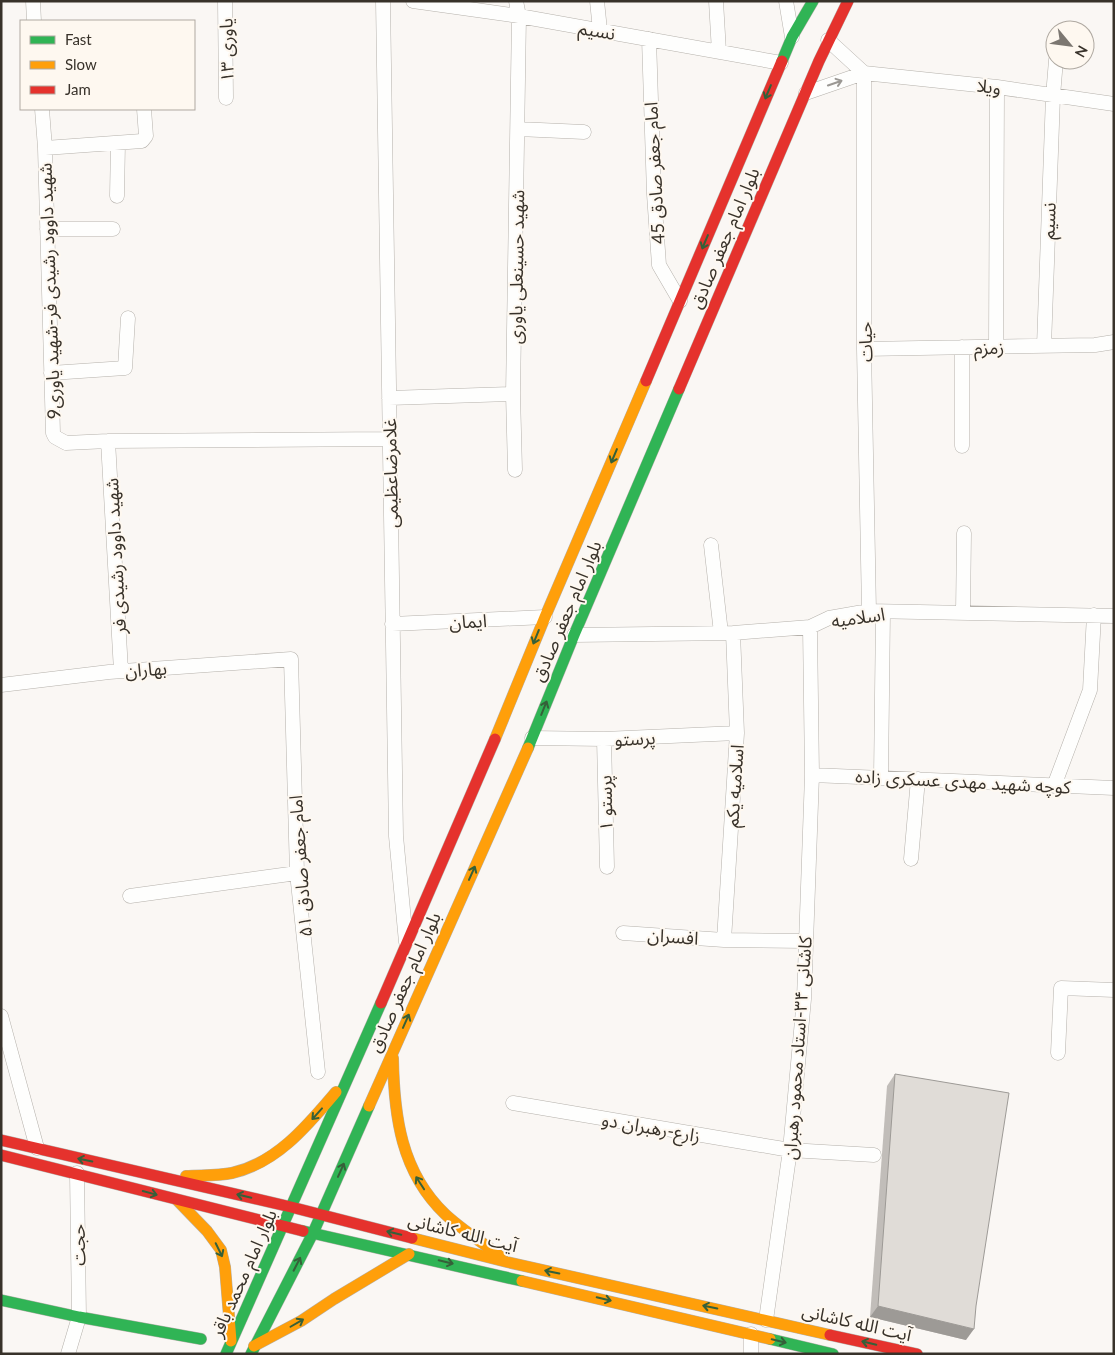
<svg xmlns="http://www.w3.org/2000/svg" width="1115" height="1355" font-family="Lato,'Noto Sans Arabic',sans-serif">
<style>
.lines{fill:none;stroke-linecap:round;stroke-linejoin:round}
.street-casing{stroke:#b5b1ab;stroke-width:15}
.fast-casing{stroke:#b5b1ab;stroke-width:12}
.slow-casing{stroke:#b5b1ab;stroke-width:12}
.jam-casing{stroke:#b5b1ab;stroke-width:12}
.street{stroke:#fefefd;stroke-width:14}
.fast{stroke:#30b455;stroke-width:11}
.slow{stroke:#ff9f0a;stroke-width:11}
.jam{stroke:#e5322d;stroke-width:11}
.wall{fill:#c1bdb9}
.shaded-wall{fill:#9d9a96}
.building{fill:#e0dcd7;stroke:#9d9a96}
.oneway{stroke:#9b9894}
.oneway2{stroke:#356039}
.labels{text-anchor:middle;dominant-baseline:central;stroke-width:4;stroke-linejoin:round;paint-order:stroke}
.street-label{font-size:18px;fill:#38322a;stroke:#fef8f0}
</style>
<rect width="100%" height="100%" fill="#faf7f4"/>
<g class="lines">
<defs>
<path id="street" d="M33,1L34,21
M225,1L226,98
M383,1L396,836L406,942
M413,1L519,16L781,63
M597,1L600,30
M716,1L719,52
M786,1L792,37
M649,39L654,194L659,265L680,301
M828,40L864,73
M864,73V349L869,611
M806,93L864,73L997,87L1114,104
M42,109L45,148L53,433L55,437L66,443L108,441L389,439
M518,129L584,132
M45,148L142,141L146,136L144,109
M117,196L118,143
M47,229H113
M1044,346L1053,96L1056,60
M996,347L997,87
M864,349L1095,345L1114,342
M51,373L125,368L128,318
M513,394L515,470
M389,398L513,394L519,16L516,1
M108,441L121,671
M962,446V347
M711,545L721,633
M963,613L964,533
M392,624L545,617
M574,635L733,633L810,627L829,618L869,611L1114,616
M1,685L109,672L291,659L297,873L318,1072
M532,738L604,739L737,733
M604,739L607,867
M812,775L1114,788
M881,777L883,612
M1054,786L1090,690L1094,615
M911,859L918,779
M130,896L297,873
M623,933L724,940L805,941
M724,940L737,733L733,633
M1,1016L37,1148
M1058,1053L1061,988L1114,990
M513,1103L790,1150L874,1155
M766,1320L790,1150L804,999L812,775L810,627
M68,1354L79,1317L77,1173
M751,1354V1334"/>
<path id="fast" d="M782,61L792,37L813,1
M528,748L574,635L679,389
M303,1231L522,1281
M1,1300L79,1317L201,1339
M770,1339L833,1354
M226,1354L381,1003
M251,1354L313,1233L369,1106"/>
<path id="slow" d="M495,739L545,617L646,381
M393,1058C394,1116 401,1172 445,1214C462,1230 482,1242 500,1256
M369,1106L528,748
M186,1176C201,1175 217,1176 232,1173C277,1163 308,1125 336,1092
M177,1200L207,1231L221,1250L225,1267L231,1341
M412,1238L507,1262L830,1335
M522,1281L770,1339
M254,1346L301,1321L334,1299L409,1254"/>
<path id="jam" d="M646,381L782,61
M679,389L819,61L848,1
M381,1003L495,739
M1,1140L291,1207L412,1238
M1,1155L303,1231
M830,1335L917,1354"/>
</defs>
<use href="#street" class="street-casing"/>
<use href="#fast" class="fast-casing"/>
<use href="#slow" class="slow-casing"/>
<use href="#jam" class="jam-casing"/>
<use href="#street" class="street"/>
<use href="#fast" class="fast"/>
<use href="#slow" class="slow"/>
<use href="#jam" class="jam"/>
</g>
<path class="wall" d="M895,1074L966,1340L870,1317L887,1086Z"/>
<path class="shaded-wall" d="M878,1306L974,1329L966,1340L870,1317Z"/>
<path class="building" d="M895,1074L1009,1093L976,1306L974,1329L878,1306Z"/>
<defs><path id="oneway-shaft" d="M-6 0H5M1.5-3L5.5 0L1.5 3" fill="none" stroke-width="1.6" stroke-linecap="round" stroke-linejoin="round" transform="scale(1.25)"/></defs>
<use class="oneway" href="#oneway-shaft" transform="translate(835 83) rotate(-19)"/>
<g class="oneway2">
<use href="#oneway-shaft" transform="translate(768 92) rotate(113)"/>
<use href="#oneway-shaft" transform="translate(705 242) rotate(113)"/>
<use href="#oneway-shaft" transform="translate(614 456) rotate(113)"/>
<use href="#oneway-shaft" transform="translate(536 637) rotate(112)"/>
<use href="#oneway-shaft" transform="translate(544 708) rotate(-68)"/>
<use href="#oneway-shaft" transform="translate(472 873) rotate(-66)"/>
<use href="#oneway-shaft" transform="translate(406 1021) rotate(-66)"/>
<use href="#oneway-shaft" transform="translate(317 1114) rotate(132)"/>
<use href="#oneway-shaft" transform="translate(85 1160) rotate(-168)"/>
<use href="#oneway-shaft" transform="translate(341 1170) rotate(-66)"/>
<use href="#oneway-shaft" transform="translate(420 1183) rotate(-123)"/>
<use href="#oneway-shaft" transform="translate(150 1193) rotate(15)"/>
<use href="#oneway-shaft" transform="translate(244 1196) rotate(-167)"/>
<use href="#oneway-shaft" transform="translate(394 1233) rotate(-166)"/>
<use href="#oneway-shaft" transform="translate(219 1250) rotate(64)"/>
<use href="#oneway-shaft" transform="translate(446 1262) rotate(13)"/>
<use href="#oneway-shaft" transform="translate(297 1264) rotate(-63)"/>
<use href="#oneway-shaft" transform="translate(552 1272) rotate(-168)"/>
<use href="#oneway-shaft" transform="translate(604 1299) rotate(13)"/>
<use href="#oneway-shaft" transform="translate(710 1307) rotate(-168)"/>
<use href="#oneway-shaft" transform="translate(297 1323) rotate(-30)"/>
<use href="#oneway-shaft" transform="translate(779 1341) rotate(14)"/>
<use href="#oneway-shaft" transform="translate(869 1343) rotate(-167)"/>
</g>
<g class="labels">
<g class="street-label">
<text transform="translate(597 30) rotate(10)">نسیم</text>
<text transform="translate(226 50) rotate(-91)">یاوری ۱۳</text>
<text transform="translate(989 86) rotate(7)">ویلا</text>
<text transform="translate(654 173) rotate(-93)">امام جعفر صادق 45</text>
<text transform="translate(1048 221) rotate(-88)">نسیم</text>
<text transform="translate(724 238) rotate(-67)">بلوار امام جعفر صادق</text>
<text transform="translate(516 267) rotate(-89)">شهید حسینعلی یاوری</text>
<text transform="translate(49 291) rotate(-92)">شهید داوود رشیدی فر-شهید یاوری9</text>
<text transform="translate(865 342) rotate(-91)">حیات</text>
<text transform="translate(989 347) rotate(-1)">زمزم</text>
<text transform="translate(390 473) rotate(-91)">غلامرضاعظیمی</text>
<text transform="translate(115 556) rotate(-93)">شهید داوود رشیدی فر</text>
<text transform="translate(566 611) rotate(-67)">بلوار امام جعفر صادق</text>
<text transform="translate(858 617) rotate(-8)">اسلامیه</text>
<text transform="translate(468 621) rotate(-3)">ایمان</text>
<text transform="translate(146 669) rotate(-4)">بهاران</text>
<text transform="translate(635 738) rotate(-3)">پرستو</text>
<text transform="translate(963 781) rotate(3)">کوچه شهید مهدی عسکری زاده</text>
<text transform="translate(734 786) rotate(-86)">اسلامیه یکم</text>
<text transform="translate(605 803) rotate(-91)">پرستو ۱</text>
<text transform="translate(300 866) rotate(-94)">امام جعفر صادق ۵۱</text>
<text transform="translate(673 936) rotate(4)">افسران</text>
<text transform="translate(404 982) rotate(-66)">بلوار امام جعفر صادق</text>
<text transform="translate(797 1048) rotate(-86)">کاشانی ۳۴-استاد محمود رهبران</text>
<text transform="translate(651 1127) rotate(10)">زارع-رهبران دو</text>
<text transform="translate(463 1232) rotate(14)">آیت الله کاشانی</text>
<text transform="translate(78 1245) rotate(-91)">حجت</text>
<text transform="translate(243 1273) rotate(-66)">بلوار امام محمد باقر</text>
<text transform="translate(857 1322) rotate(13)">آیت الله کاشانی</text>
</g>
</g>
<rect width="1115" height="1355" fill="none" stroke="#38322a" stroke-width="5"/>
<rect x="20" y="20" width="175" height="90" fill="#fef8f0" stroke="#afa9a1"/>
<rect x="30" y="36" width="25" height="8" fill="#30b455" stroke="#afa9a1"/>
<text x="65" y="45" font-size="15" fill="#38322a">Fast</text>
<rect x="30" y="61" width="25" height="8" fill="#ff9f0a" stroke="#afa9a1"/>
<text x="65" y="70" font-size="15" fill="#38322a">Slow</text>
<rect x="30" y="86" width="25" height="8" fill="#e5322d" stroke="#afa9a1"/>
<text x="65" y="95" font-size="15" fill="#38322a">Jam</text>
<g transform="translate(1070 45) rotate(119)"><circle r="24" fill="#fef8f0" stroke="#afa9a1"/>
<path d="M0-4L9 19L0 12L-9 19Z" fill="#7c7771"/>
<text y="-8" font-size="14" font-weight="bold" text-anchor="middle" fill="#38322a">N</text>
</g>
</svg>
